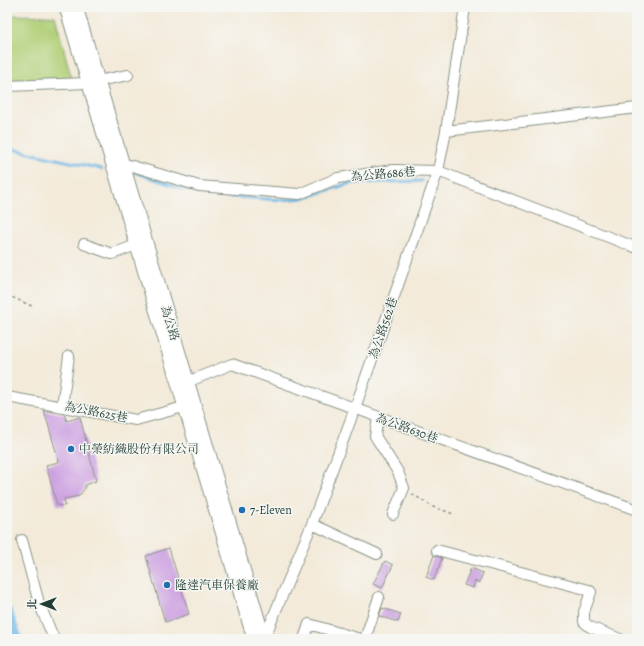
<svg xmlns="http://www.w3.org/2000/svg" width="644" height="646" font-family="Alegreya,'Noto Serif TC',serif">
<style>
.green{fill:#b0cf76;stroke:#688655}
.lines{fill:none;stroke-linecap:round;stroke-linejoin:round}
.stream{stroke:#6ab6e3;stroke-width:3}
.canal{stroke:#6ab6e3;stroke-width:10}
.building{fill:#ca9ce0}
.minor-casing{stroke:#899486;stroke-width:12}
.major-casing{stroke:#899486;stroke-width:15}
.path{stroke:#899486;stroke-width:1.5;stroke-dasharray:3 3;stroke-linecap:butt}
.minor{stroke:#fff;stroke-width:10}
.major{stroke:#fff;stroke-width:13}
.poi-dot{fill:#1f6fb2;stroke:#f6f6f2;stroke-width:1.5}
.labels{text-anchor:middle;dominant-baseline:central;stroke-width:3;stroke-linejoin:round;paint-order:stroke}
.street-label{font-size:12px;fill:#1f3d34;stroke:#f6f6f2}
.poi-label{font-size:12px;fill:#1f3d34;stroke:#f6f6f2;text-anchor:start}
</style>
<rect width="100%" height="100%" fill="#f6f6f2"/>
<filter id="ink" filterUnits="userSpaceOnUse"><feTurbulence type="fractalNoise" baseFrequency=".025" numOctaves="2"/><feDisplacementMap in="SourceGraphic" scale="8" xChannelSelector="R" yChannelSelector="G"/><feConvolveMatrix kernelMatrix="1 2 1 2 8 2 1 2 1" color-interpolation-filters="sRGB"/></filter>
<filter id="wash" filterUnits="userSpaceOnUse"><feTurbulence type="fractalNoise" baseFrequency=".012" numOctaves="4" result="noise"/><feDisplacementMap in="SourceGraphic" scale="16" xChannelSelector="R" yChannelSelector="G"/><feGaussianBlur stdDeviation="0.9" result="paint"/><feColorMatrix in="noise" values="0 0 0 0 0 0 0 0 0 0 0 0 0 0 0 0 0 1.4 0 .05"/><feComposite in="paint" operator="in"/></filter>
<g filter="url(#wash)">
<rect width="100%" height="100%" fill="#f3ead9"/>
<path class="green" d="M7,15L55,16L72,80L7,81Z"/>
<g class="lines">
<path class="stream" d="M7,148L102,169
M129,170L180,188L220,196L283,200L303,198L351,183L422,181"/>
<path class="canal" d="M7,611L18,639"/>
</g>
<g id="blocks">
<path class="building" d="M44,410L64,414L67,421L80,417L96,481L85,485V488L79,496L64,499L65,506L57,505L46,465L59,462Z
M169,548L189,614L165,622L146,556Z
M434,555L442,558L434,580L426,577Z
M385,561L393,565L382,588L373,584Z
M471,568L483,573L479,583L475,581L473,588L464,585Z
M382,608L401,614L398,622L379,616Z"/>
</g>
</g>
<g filter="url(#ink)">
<use href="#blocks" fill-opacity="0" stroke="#899486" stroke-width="1"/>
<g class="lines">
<defs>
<path id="minor" d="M7,86L88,83L128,75
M446,131L637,108
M117,165H129L199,186L299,194L338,178L393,170L438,171L637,248
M84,244L112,254L136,245
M182,384L232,364L637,510
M7,397L136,420L191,405
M62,406L69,356
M378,418L375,436L398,472L404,488L393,514
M312,524L377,554
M22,540L39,603L54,639
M437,550L589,590L591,592L584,612V622L590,627L620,639
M264,639L312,524L355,408L438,171L446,131L465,7
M304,639L309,624L360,639
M365,639L379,597"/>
<path id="major" d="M66,7L254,639
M76,7L264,639"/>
</defs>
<use href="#minor" class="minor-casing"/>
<use href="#major" class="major-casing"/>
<path class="path" d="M7,295L34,307
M412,494L433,507L454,514"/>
<use href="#minor" class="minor"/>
<use href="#major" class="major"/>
</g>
</g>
<g class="poi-dot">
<circle cx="71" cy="449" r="4"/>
<circle cx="242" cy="510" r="4"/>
<circle cx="167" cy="585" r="4"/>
</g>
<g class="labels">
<g class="street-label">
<text transform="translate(383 174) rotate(-5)">為公路686巷</text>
<text transform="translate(170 323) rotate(73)">為公路</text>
<text transform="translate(383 328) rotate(-71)">為公路562巷</text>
<text transform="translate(96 412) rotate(11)">為公路625巷</text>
<text transform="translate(407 428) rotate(20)">為公路630巷</text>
</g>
<g class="poi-label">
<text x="79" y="449">中榮紡織股份有限公司</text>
<text x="250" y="510">7-Eleven</text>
<text x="175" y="585">隆達汽車保養廠</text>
</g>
</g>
<rect width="644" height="646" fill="none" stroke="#f6f6f2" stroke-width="24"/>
<g transform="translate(42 604) rotate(270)" stroke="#f6f6f2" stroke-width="3" paint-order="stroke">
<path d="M0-3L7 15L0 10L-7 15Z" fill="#1f3d34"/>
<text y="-6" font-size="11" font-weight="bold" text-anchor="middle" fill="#1f3d34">北</text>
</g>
</svg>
